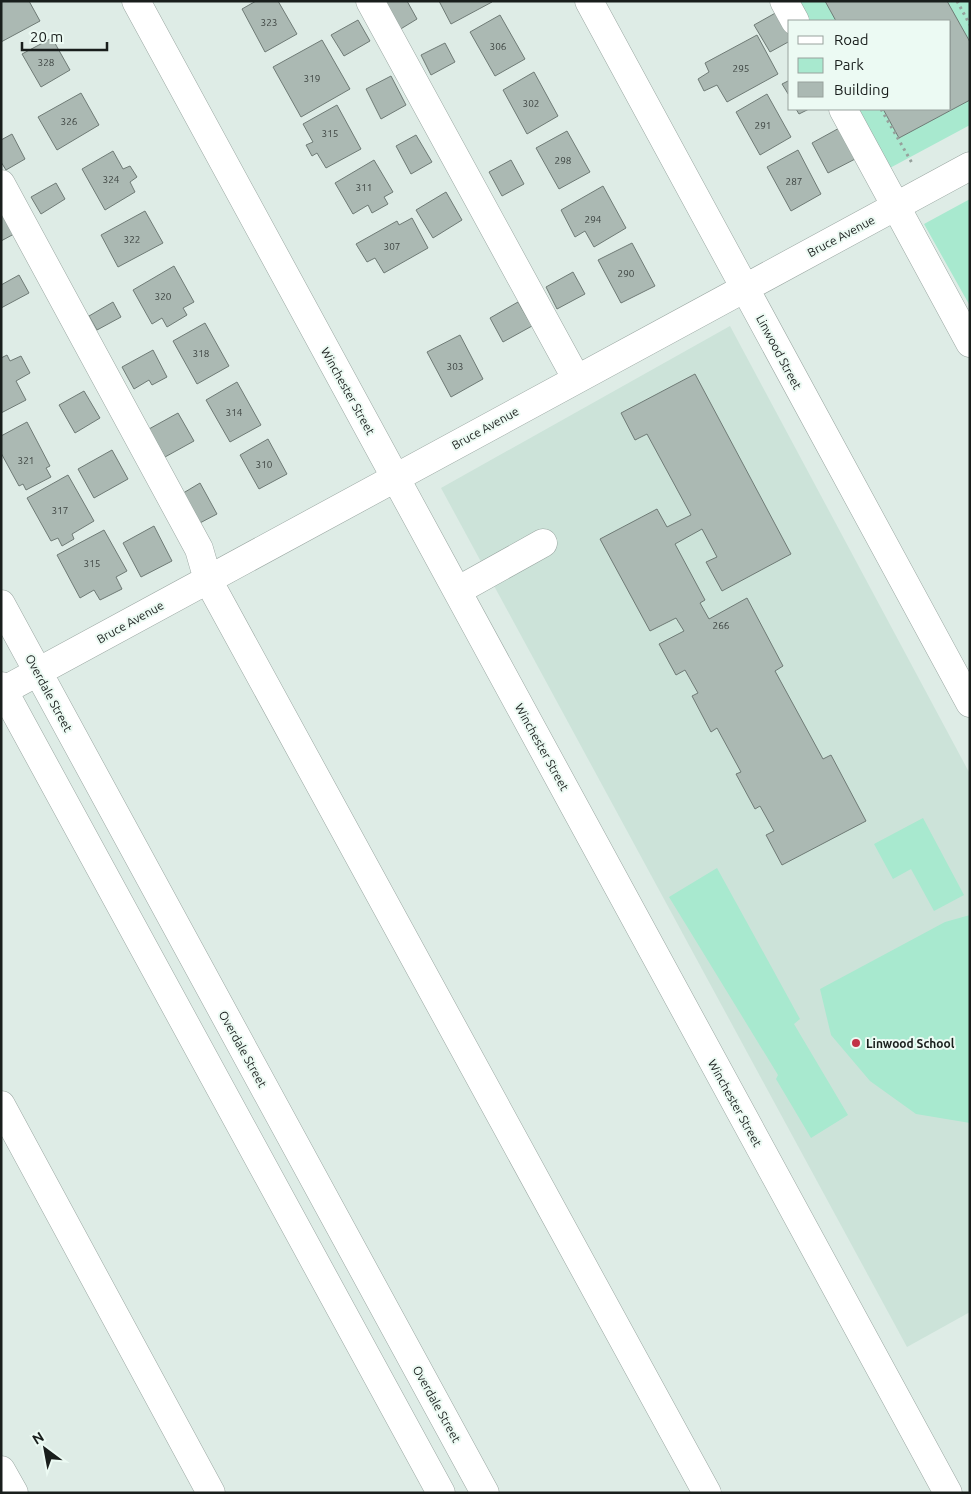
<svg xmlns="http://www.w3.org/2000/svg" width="971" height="1494" font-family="Ubuntu,sans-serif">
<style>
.built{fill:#cce3d9}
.green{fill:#a8e9cf}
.building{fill:#abb9b3;stroke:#6f7b76}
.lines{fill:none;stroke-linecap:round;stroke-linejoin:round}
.minor-casing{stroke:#9aa7a2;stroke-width:29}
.path{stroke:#96a19c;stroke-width:3;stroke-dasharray:2.5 4;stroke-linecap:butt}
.minor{stroke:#fff;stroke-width:28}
.poi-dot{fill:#c23247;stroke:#ecfaf3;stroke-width:2}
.labels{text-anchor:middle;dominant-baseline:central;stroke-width:4;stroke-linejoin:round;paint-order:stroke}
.number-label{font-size:10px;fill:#3e4542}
.street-label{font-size:12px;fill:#191e1c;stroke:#ecfaf3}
.poi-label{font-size:12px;font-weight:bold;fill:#191e1c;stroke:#ecfaf3;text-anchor:start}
</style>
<rect width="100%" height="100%" fill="#deece6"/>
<path class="built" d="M730,326L970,774V1312L907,1347L441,488Z"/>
<path class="green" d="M798,1H970V125L888,169L856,109H950V21H809Z
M970,199V306L924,224Z
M923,818L964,895L934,911L911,869L893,879L874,844Z
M717,868L800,1019L794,1024L848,1115L811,1138L776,1079L778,1075L669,897Z
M970,915V1123L916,1114L870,1081L831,1035L820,989L945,922Z"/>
<path class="building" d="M1,1H29L40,21L1,42Z
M256,1H278L297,34L265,52L242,9Z
M386,1H407L417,19L399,30L383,3Z
M439,1H492V2L451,24Z
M825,1H947L970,42V100L899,138L883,109H950V21H836Z
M779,11L790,29V41L770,52L754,25Z
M500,15L525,59L495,76L470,32Z
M358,20L370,41L344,56L331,35Z
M757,35L778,74L727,102L717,85L704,91L698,79L709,72L705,63Z
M52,38L70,70L41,87L22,54Z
M322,40L350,89L301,117L273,67Z
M445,43L455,62L431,75L421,55Z
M534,72L558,116L527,134L503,90Z
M391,76L406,105L381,119L366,89Z
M790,80V97L782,84Z
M81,93L99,125L57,150L38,117Z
M767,94L791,137L760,155L736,112Z
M337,105L361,149L326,168L317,153L312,156L306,145L313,142L303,124Z
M796,109H809L799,114Z
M843,126L859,157L828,173L812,143Z
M567,131L590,172L559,189L536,148Z
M12,134L25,159L6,170L1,162V140Z
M416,135L432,162L411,174L396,146Z
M798,150L821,194L791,211L767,167Z
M113,151L123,169L130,166L137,177L130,182L135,192L105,210L82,169Z
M374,160L393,192L384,197L388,204L372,213L368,205L353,214L335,183Z
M511,160L524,184L502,196L489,172Z
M56,183L65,199L41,214L31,197Z
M603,186L626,228L594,247L585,231L575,237L561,210Z
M446,192L462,220L433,238L416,210Z
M1,211L14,234L1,241Z
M145,211L163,243L118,267L101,235Z
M412,218L428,248L384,273L375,258L367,262L356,244L397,221L399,225Z
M632,243L655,286L621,303L598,260Z
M174,266L194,302L183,308L187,315L167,327L162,318L152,324L133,290Z
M573,272L585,294L557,309L546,287Z
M19,275L29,293L1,308V285Z
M113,302L121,317L97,330L89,316Z
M518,302L532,326L503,342L490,318Z
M205,323L229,366L197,384L173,341Z
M460,335L483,379L451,397L427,352Z
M153,350L167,377L152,385L149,380L134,389L122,367Z
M7,355L10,361L21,356L30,373L16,381L26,400L1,413V358Z
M695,374L791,554L722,591L706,562L717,557L702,529L675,544L705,600L700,603L709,619L747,598L783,666L775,671L823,759L831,755L866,821L782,865L766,835L774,831L760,806L755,809L736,774L741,772L717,728L711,732L692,696L698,693L685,670L676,675L659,644L684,631L676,618L650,631L600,539L657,509L667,527L691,515L647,434L635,440L621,413Z
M237,382L261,425L230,442L206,400Z
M84,391L100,418L75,433L59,405Z
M178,413L194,441L165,457L149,429Z
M27,422L50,466L46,468L51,477L26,490L23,484L19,486L1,453V436Z
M268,439L287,474L259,489L240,455Z
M112,450L128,479L94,498L78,469Z
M68,475L94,521L72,534L74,539L62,546L58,538L51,541L27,498Z
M200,483L217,514L196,525L180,495Z
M154,526L172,561L141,577L123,543Z
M104,530L127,571L116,577L122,589L100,600L94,590L80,598L57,555Z"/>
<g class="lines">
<defs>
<path id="minor" d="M136,1L948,1493
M370,1L576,378
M589,1L970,703
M784,1L795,21
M843,109L970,343
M1,184L199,549L208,580L707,1493
M457,591L543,543
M1,604L485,1493
M1,686L441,1493
M1,692L970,166
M1,1105L211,1493
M1,1470L14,1493"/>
</defs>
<use href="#minor" class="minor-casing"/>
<path class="path" d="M957,1L970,25
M881,109L912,163"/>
<use href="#minor" class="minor"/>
</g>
<circle class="poi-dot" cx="856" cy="1043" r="5"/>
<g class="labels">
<g class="number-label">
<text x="269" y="22">323</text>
<text x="498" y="46">306</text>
<text x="46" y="62">328</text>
<text x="741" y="68">295</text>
<text x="312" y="78">319</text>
<text x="531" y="103">302</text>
<text x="69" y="121">326</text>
<text x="763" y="125">291</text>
<text x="330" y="133">315</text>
<text x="563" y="160">298</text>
<text x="111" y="179">324</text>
<text x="794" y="181">287</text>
<text x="364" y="187">311</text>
<text x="593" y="219">294</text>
<text x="132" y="239">322</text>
<text x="392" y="246">307</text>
<text x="626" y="273">290</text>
<text x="163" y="296">320</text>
<text x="201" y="353">318</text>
<text x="455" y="366">303</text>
<text x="234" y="412">314</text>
<text x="26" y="460">321</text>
<text x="264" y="464">310</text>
<text x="60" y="510">317</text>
<text x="92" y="563">315</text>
<text x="721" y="625">266</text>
</g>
<g class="street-label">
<text transform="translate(841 236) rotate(-28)">Bruce Avenue</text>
<text transform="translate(779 352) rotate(62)">Linwood Street</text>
<text transform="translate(348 391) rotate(61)">Winchester Street</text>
<text transform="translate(485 428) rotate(-29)">Bruce Avenue</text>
<text transform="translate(130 622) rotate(-29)">Bruce Avenue</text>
<text transform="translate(49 693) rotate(62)">Overdale Street</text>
<text transform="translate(542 747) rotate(61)">Winchester Street</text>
<text transform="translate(243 1049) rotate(61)">Overdale Street</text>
<text transform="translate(735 1103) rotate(61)">Winchester Street</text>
<text transform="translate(437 1404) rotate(61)">Overdale Street</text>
</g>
<g class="poi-label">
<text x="866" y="1043">Linwood School</text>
</g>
</g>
<rect width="971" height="1494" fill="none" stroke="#191e1c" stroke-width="5"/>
<rect x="788" y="20" width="162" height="90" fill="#ecfaf3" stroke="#98a29d"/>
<rect x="798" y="36" width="25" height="8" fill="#ffffff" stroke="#98a29d"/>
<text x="834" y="45" font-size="15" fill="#191e1c">Road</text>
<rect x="798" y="58" width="25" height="15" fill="#a8e9cf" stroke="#98a29d"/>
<text x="834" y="70" font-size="15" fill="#191e1c">Park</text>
<rect x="798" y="82" width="25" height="15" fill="#abb9b3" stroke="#98a29d"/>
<text x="834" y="95" font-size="15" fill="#191e1c">Building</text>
<g transform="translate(45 1449) rotate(328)" stroke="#ecfaf3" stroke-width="4" paint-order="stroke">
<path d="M0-4L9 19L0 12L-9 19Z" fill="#191e1c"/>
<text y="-8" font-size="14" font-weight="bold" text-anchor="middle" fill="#191e1c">N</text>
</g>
<path d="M22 42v8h85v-8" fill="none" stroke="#191e1c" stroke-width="2.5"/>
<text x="30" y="42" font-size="15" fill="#191e1c" stroke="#ecfaf3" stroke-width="4" paint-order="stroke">20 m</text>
</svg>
